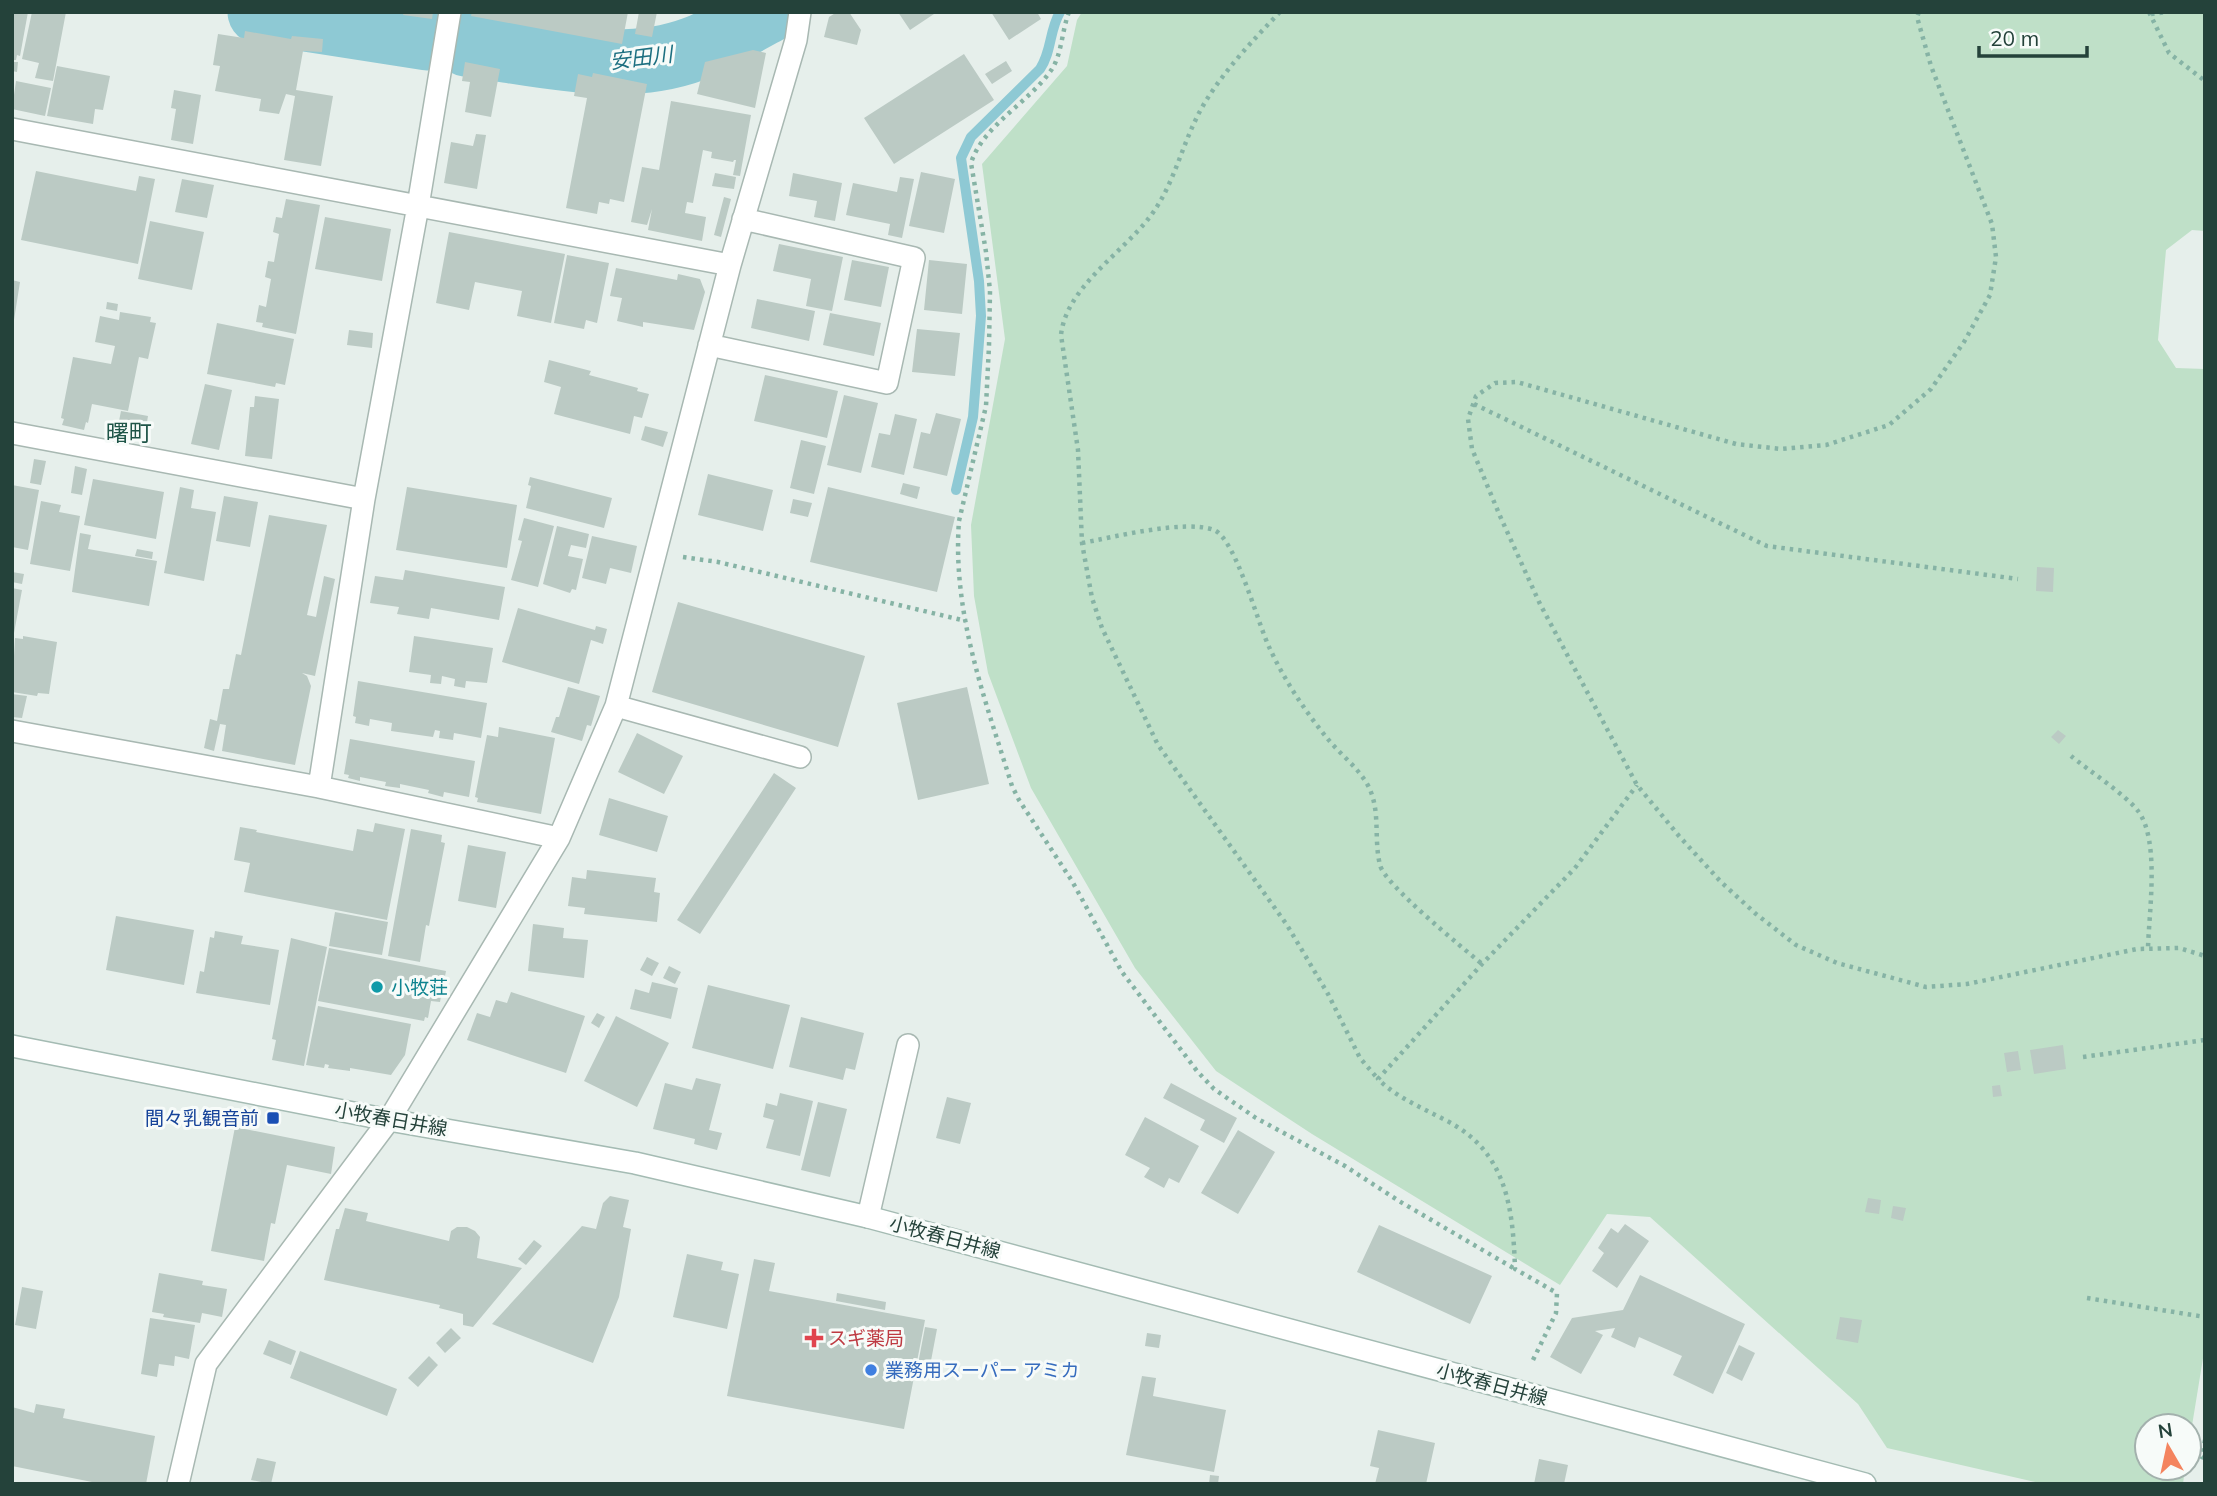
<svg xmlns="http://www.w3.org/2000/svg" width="2217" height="1496" font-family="Mulish,'Noto Sans JP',sans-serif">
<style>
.green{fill:#bfe0c8}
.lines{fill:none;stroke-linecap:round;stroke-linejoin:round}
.stream{stroke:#8ec9d4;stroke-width:10}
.river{stroke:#8ec9d4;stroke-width:65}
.building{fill:#bbcac4}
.minor-casing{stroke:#a8b8b2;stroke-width:24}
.secondary-casing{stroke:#a4bbb3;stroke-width:24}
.path{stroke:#86b3a5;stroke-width:4.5;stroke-dasharray:3.5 5;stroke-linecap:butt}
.minor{stroke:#fff;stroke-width:21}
.secondary{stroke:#fff;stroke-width:21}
.culture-dot{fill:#0f9aa8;stroke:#f7fbf9;stroke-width:2.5}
.transit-dot{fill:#1a4fb4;stroke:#f7fbf9;stroke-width:2.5}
.health-dot{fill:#e0444e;stroke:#f7fbf9;stroke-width:2.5}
.shop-dot{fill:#3f7fe0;stroke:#f7fbf9;stroke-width:2.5}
.labels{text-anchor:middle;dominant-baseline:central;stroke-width:6;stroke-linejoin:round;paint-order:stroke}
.culture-label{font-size:19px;fill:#0d838f;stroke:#f7fbf9;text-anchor:start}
.transit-label{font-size:19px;fill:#164399;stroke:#f7fbf9;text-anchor:end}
.street-label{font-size:19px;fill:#24423a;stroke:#f7fbf9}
.health-label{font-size:19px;fill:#be3a42;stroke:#f7fbf9;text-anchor:start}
.shop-label{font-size:19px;fill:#366cbe;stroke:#f7fbf9;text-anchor:start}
.water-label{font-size:21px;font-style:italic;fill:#1c6f80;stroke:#f7fbf9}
.quarter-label{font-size:23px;fill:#1f5548;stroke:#f7fbf9}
</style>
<rect width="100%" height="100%" fill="#e6efeb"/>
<path class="green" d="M1082,12H2205V231L2192,230L2166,250L2158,340L2176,368L2205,369V1346L2189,1444V1426H2147V1468H2185L2183,1484H2044L1887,1448L1858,1404L1650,1217L1607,1214L1560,1285L1312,1134L1216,1071L1135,968L1031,788L988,673L974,596L971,525L1005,339L982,164L1067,66L1077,20Z"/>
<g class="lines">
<path class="stream" d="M956,490L973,417L981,316L979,281L961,158L971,137L1040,69C1052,51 1049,31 1060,12"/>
<path class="river" d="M260,12L427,38
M466,44C540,54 622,76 694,49C719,40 742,24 766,12"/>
</g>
<path class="building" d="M12,12H28L20,56L17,55L16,60H12Z
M32,12H66L53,81L35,78L39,63L22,59Z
M404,12H433L432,19L403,15Z
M472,12H628L622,44L471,16Z
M639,12H657L652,37L635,34Z
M837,12H849L861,30L857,45L824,37L829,17Z
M898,12H937L910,30Z
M991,12H1037L1041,19L1009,40Z
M245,31L291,39L292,36L323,39L322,52L303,51L296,90L333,96L321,166L284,160L295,96L286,94L279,114L259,111L261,99L215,91L220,66L213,65L218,34L244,38Z
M753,50L766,53L755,108L697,94L705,62Z
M964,54L994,100L894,164L864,118Z
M1006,61L1012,71L992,84L985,74Z
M12,62H18L17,72L12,71Z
M465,62L500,69L491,117L465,112L470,82L462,81Z
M57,66L110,76L103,110L95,109L93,124L47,116Z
M593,73L647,84L624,202L610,199L609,204L599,202L597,214L566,208L587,98L574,96L578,74L592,77Z
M16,81L51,88L45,116L12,109Z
M174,90L201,95L193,144L171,140L176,109L171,108Z
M671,101L751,115L740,176L733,175L736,160H734L733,162L711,158L712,152L703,150L693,203L687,202L685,213L706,217L702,241L648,230L652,209L647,225L631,222L642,167L659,170Z
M476,134L486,135L477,189L444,183L451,142L473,146Z
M36,171L136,191L139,176L155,179L138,264L21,240Z
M921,172L955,179L944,233L909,226Z
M715,173L736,177L734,189L712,186Z
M793,173L842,183L835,221L814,217L817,201L789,196Z
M900,177L914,179L902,238L888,235L890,224L846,215L853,183L897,192Z
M182,179L214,185L207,218L175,212Z
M724,197L731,199L721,237L714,235Z
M286,199L320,205L296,334L262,327L263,323L256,322L259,305L266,307L271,279L265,277L268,261L274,262L279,234L273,232L276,217L282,218Z
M325,217L391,229L382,281L315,269Z
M150,221L204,232L192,290L138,279Z
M449,232L565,254L551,323L517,316L522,291L475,282L469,310L436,303Z
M779,244L843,257L832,311L806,306L811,279L773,271Z
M567,255L609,263L597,323L586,320L584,329L554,323Z
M852,260L889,267L881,307L844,300Z
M929,260L967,264L962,314L924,310Z
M616,268L677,280L678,274L700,279L705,292L694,330L643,322V327L617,321L622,298L610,296Z
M12,280L20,282L14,320H12Z
M757,299L815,311L809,341L751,328Z
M107,302L118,304L117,311L106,309Z
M120,312L151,317L150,322L156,323L148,359L139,357L128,411L92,404L88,423L86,422L84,430L62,425L64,419L61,418L73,357L111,364L115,346L95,342L100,316L119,320Z
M830,313L881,323L874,356L823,345Z
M217,323L294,339L285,385L276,383L275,387L207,374Z
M917,329L960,333L955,376L912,372Z
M349,330L373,333L372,348L347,345Z
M549,360L591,371L589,375L638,388L637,391L649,394L642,418L634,416L630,434L554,414L561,387L544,382Z
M765,375L838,391L827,438L754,421Z
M205,384L232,390L219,450L191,444Z
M844,395L878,403L861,473L827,465Z
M255,396L279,399L272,459L245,456L250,407H254Z
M121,411L148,416L144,440L116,436Z
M936,413L961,419L947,476L913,468L921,432L930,434Z
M895,414L917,419L904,475L871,467L879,433L890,435Z
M645,426L668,432L663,447L641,440Z
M801,440L826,446L814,494L790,488Z
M34,459L46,461L41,485L30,483Z
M75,466L87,469L82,495L71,493Z
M708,474L773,490L763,531L698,515Z
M530,477L612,498L604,528L526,508L531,486L528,485Z
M93,479L164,492L156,539L84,525Z
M903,483L920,487L917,499L900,494Z
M12,485L39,490L28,550L12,547Z
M180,487L194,490L191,508L216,512L204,581L164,573Z
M407,487L517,505L507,568L396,550Z
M828,487L955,517L937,592L810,562Z
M224,496L258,502L250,547L216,541Z
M793,499L812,503L808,517L790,513Z
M41,501L61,505L59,512L80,516L70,571L30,564Z
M269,515L327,525L307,615L316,617L324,576L335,579L315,676L302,673L307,676L311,686L295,765L222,751L226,725L220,724L214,751L204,748L210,719L217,721L223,689H229L236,654L241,655Z
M524,518L554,526L538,587L511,580L522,541L518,540Z
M557,526L589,534L586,548L571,545L568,556L583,559L576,590L572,589L570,593L543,584Z
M80,533L91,535L88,549L157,561L149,606L72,592Z
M592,536L637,546L631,573L610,568L606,584L582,578Z
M137,549L153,552L152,559L135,556Z
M2037,567L2054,568L2053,592L2036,591Z
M405,570L505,587L499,620L431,608L429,619L397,614L399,607L370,603L375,576L403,580Z
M12,572L24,574L22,584L12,582Z
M12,588L22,590L14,633H12Z
M678,602L865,656L838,747L652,692Z
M518,608L595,630L596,626L607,629L603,644L591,640L579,684L502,662Z
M23,636L57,642L49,694L38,693L37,696L12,692L15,638L23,639Z
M414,636L493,648L487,683L466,681L465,688L454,686L455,679L442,676L441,684L430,683L431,675L409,672Z
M358,681L487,703L481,738L454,733L453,740L439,738L440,731L435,730L433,737L391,731L392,723L370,719L369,726L355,723L356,717L353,716Z
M568,687L600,696L591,726L587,725L582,741L551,732L556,717H559Z
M967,687L989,784L918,800L897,703Z
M12,694L27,696L22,718L12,717Z
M499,727L555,738L541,814L477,802L478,798L475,797L487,735L498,737Z
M2058,730L2066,736L2059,744L2051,737Z
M637,733L683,756L664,794L618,772Z
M350,739L475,761L469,797L444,792L443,797L428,793L429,790L400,784V788L385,786L386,782L360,777V781L348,778L349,775L344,774Z
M774,773L796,788L700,934L677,920Z
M609,798L668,816L657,852L599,835Z
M375,823L405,829L387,920L244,892L250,863L234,860L240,827L257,830L256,832L353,851L357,829L373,832Z
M411,829L442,835L441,842L445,843L429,926L426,925L420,962L388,956Z
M468,845L506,852L496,908L458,901Z
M587,870L656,878L654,892L660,893L657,922L584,914L585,908L568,906L572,877L586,879Z
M335,912L388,922L382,955L329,946Z
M116,916L194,930L184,985L106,970Z
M533,924L564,928L563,938L588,940L584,978L528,971Z
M215,931L243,936L241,944L279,950L270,1005L196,993L200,971L204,972L210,937L214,938Z
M291,938L327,947L304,1066L272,1060L276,1040L272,1039Z
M329,948L446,971L440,1002L431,1001L428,1018L425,1017L424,1021L318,1001Z
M647,957L659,963L652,976L640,970Z
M669,966L681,972L675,984L663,978Z
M652,982L678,988L671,1019L630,1009L635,989L649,993Z
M708,985L790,1005L773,1069L692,1048Z
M511,992L585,1016L566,1073L467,1040L477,1013L490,1017L496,1000L507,1003Z
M318,1006L411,1024L405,1055L391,1075L350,1068V1071L328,1068L329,1065L325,1064L324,1068L306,1065Z
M597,1013L605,1017L599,1028L591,1023Z
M616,1016L669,1043L637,1107L584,1081Z
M801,1017L864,1033L855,1070L846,1068L843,1080L789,1067Z
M2063,1045L2066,1069L2034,1074L2030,1050Z
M2018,1051L2021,1070L2007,1072L2004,1053Z
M696,1078L721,1084L709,1130L722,1133L717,1150L694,1144L695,1139L653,1129L665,1083L692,1090Z
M1171,1083L1237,1118L1224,1143L1200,1130L1205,1120L1163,1098Z
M2000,1085L2002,1096L1993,1097L1992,1086Z
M780,1093L813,1101L800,1156L766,1148L774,1120L763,1117L766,1103L777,1106Z
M947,1097L971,1103L960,1144L936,1138Z
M818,1102L847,1109L830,1177L801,1170Z
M1145,1117L1199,1146L1179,1183L1169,1178L1164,1188L1144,1177L1150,1168L1125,1155Z
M235,1127L335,1147L331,1174L287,1165L275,1224L271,1223L264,1261L211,1251Z
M1238,1130L1275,1152L1238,1214L1201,1193Z
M610,1196L629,1200L623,1227L631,1229L619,1297L593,1363L492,1324L582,1226L596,1229L603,1203Z
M1868,1198L1881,1200L1879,1214L1865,1212Z
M1893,1206L1906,1208L1903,1221L1891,1218Z
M345,1208L368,1213L366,1221L449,1241L451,1231L457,1227H467L475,1231L480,1237L477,1258L522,1268L473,1327L463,1325V1314L439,1308L440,1305L324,1280L336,1229H339Z
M1625,1224L1649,1241L1617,1288L1592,1271L1604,1253L1598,1248L1611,1228L1618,1233Z
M1379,1225L1492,1276L1470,1324L1357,1272Z
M534,1240L542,1246L526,1265L518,1259Z
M687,1254L723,1262L721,1270L739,1274L727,1329L673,1317Z
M754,1259L775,1263L769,1291L925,1320L904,1429L727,1396Z
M159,1273L203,1281L202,1285L227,1289L222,1317L202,1313L200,1323L163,1317L164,1314L152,1312Z
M1640,1275L1745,1324L1713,1394L1673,1375L1682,1356L1639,1337L1635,1348L1611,1337L1615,1328L1595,1331L1603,1335L1581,1374L1550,1357L1572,1318L1623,1310Z
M22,1287L43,1291L36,1329L15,1325Z
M837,1293L886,1302L885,1310L836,1301Z
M1840,1317L1862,1320L1858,1343L1836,1339Z
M150,1318L195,1325L189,1359L175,1356L174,1366L159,1364L157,1377L141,1374Z
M925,1327L937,1329L930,1366L918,1364Z
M451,1328L461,1338L445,1353L436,1343Z
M1147,1333L1161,1335L1159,1348L1145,1346Z
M269,1340L296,1351L291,1365L263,1354Z
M1739,1345L1755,1353L1742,1381L1726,1373Z
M300,1351L397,1389L387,1416L290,1378Z
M429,1356L438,1365L418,1387L408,1378Z
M1142,1376L1156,1378L1153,1396L1226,1410L1214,1472L1126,1455Z
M36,1404L65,1409L63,1418L155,1436L146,1484H102L12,1466V1407L34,1413Z
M1378,1430L1435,1443L1426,1484H1375L1379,1468L1370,1466Z
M257,1458L276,1462L271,1484L251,1480Z
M1539,1459L1568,1465L1564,1484H1534Z
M1210,1475L1219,1476L1218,1484H1209Z"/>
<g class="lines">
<defs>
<path id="minor" d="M12,129L730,265
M709,345L887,383L914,258L743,219
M12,433L364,499
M616,706L800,757
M12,731L319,787L559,838
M319,787L364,499L418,206L450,12
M868,1217L908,1045
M178,1484L206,1364L389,1120L559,838L616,706L730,265L796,40L800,12"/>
<path id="secondary" d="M12,1046L389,1120L635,1163L868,1217L1865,1484"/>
</defs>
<use href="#minor" class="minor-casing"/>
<use href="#secondary" class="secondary-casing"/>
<path class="path" d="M1069,12C1062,30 1062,53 1052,69C1030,102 983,125 971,163L986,252L990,291L989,346L986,406L959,521C952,613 985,699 1012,786L1019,800L1072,881L1122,972L1197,1071L1214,1089L1256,1118L1345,1166L1399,1201L1515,1269
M1280,12C1252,41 1215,80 1197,117C1180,151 1173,187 1149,218C1121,254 1066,288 1061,335L1078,450L1082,543L1092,598L1102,628L1158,745L1287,925L1328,994L1360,1058L1378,1079
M1919,12L1917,17L1931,66L1992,224L1996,257L1990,295L1964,342L1931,389L1889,425L1826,445L1781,449L1736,444L1517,382L1495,383L1476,396L1468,419L1472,449L1500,516L1540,604L1637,785L1679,836L1721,882L1756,914L1796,945L1837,963L1926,987L1967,984L2137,949L2179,948L2205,956
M2149,12L2169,53L2205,81
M2151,14L2167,12
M1474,404L1767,546L2018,579
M1082,543C1114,537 1185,519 1214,530C1236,539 1258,625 1270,649C1285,681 1305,711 1327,738C1339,753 1356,766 1366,782C1382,808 1373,837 1380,865C1384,884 1463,948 1482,964
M683,557L718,562L966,621
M2071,756C2088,770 2126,795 2138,811C2160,840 2149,911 2148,948
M2083,1057L2205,1040
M2087,1298L2205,1317
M1533,1360L1556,1313L1557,1293L1515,1269C1513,1208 1507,1152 1447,1121C1423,1108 1397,1098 1378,1079L1482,964L1575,868L1637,785
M2205,1440L2202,1457L2205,1458"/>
<use href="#minor" class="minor"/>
<use href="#secondary" class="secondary"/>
</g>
<circle class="culture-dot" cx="377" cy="987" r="7"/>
<rect class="transit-dot" x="266" y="1111" width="14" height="14" rx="3.5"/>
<path class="health-dot" d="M810.5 1327.5h7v7h7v7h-7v7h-7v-7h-7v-7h7z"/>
<circle class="shop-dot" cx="871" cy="1370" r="7"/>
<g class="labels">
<g class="culture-label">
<text x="391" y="987">小牧荘</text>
</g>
<g class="transit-label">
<text x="259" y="1118">間々乳観音前</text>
</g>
<g class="street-label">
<text transform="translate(391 1119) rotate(10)">小牧春日井線</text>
<text transform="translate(945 1237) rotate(15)">小牧春日井線</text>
<text transform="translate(1492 1384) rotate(15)">小牧春日井線</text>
</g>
<g class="health-label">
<text x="828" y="1338">スギ薬局</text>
</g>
<g class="shop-label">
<text x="885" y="1370">業務用スーパー アミカ</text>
</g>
<g class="water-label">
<text transform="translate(641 57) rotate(-7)">安田川</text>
</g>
<g class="quarter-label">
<text x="129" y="432">曙町</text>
</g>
</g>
<rect width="2217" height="1496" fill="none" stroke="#24423a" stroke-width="28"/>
<g transform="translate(2168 1447) rotate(351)"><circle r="33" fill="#f7fbf9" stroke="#a3b1ad" stroke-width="2"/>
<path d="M0-5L12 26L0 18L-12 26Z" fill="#f4845f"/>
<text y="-10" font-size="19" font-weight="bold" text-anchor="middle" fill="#24423a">N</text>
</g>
<path d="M1979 46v10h108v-10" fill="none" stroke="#24423a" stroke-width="3.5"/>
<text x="1990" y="46" font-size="21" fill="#24423a" stroke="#f7fbf9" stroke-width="5" paint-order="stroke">20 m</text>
</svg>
